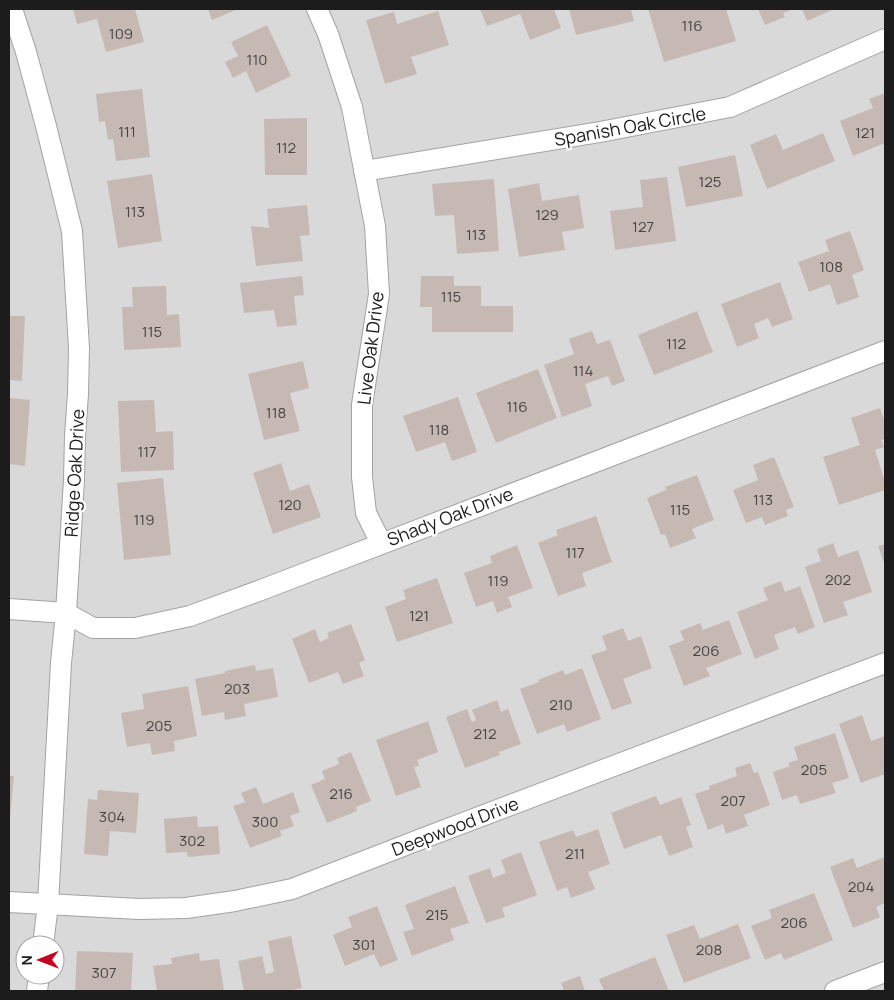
<svg xmlns="http://www.w3.org/2000/svg" width="894" height="1000" font-family="Manrope,sans-serif">
<style>
.residential{fill:#dad9d9;fill-rule:evenodd}
.building{fill:#c6b9b4}
.lines{fill:none;stroke-linecap:round;stroke-linejoin:round}
.minor-casing{stroke:#a3a3a3;stroke-width:22}
.minor{stroke:#fff;stroke-width:20}
.labels{text-anchor:middle;dominant-baseline:central;stroke-width:4.5;stroke-linejoin:round;paint-order:stroke}
.number-label{font-size:15px;fill:#464342}
.street-label{font-size:18px;fill:#1c1c1c;stroke:#fff}
</style>
<rect width="100%" height="100%" fill="#eee8e1"/>
<path class="residential" d="M9,9H885V991H9ZM25,945H55V975H25Z"/>
<path class="building" d="M73,9H135L144,42L106,52L97,19L77,24Z
M208,9H238L212,20Z
M480,9H554L561,28L530,40L520,14L487,26Z
M569,9H631L634,21L576,35Z
M648,9H726L736,41L664,62Z
M758,9H793L783,13L785,17L765,25Z
M802,9H834L807,21Z
M438,11L449,45L411,57L417,74L385,84L366,20L394,12L397,24Z
M267,25L291,76L256,93L246,71L233,78L225,62L238,56L231,42Z
M142,89L150,157L116,161L113,139L108,140L105,121L99,122L96,94Z
M885,93V143L853,156L840,121L873,108L869,99Z
M307,118V175H265L264,119Z
M823,133L835,161L767,189L750,145L776,134L783,150Z
M735,155L743,196L686,207L678,167Z
M152,174L162,241L118,248L107,181Z
M667,177L676,241L615,250L610,211L643,207L640,180Z
M494,179L499,251L457,254L454,215L435,216L432,184Z
M539,183L542,201L579,195L584,228L562,232L565,250L519,257L508,189Z
M307,205L310,235L300,236L303,261L256,266L251,226L269,228L267,209Z
M850,231L864,270L852,275L859,297L837,305L830,284L809,292L798,262L829,251L825,240Z
M302,276L304,295L294,296L297,325L277,327L274,310L244,313L240,283Z
M421,276H454V286H481V306H513V332H432V307H420Z
M780,282L793,319L772,327L768,318L754,324L759,338L737,347L721,304Z
M166,286L167,315L179,314L181,347L124,350L122,307H133L132,287Z
M697,311L713,352L654,375L638,335Z
M9,316H25L22,381L9,380Z
M592,331L597,344L610,340L625,381L612,386L608,376L585,384L592,406L562,417L544,365L574,354L569,339Z
M303,361L309,388L290,393L300,431L264,440L248,374Z
M538,369L557,418L496,443L476,393Z
M458,397L477,452L452,461L445,442L416,452L403,416Z
M9,398L30,400L25,466L9,464Z
M154,400L156,432L173,431L174,470L121,472L118,401Z
M880,408L885,422V439L881,440L884,447L875,450L885,482V490L839,505L823,457L860,445L851,418Z
M774,457L794,507L786,510L788,516L765,525L762,517L746,523L733,490L758,480L753,465Z
M281,463L290,491L309,484L321,517L273,534L253,473Z
M697,475L714,520L692,529L696,538L670,548L665,534L661,535L647,498L666,490L665,487Z
M163,478L171,555L124,560L117,483Z
M596,516L612,562L582,573L586,586L558,596L538,543L558,535L556,530Z
M833,543L838,557L858,550L872,592L843,602L848,615L824,623L805,567L821,561L817,549Z
M885,544V565L878,546Z
M517,545L533,588L508,597L512,607L497,613L493,601L476,607L464,573L492,563L490,556Z
M437,578L453,623L397,642L385,607L406,599L403,590Z
M781,581L785,592L800,586L815,627L798,634L795,627L774,635L779,649L755,659L737,612L768,600L763,588Z
M729,620L742,654L706,668L710,676L684,686L669,646L684,640L680,631L700,623L703,630Z
M351,624L365,660L359,663L364,676L343,684L338,672L309,683L292,639L315,629L320,642L329,638L327,633Z
M623,628L628,641L641,636L652,668L623,679L632,703L612,710L591,655L607,650L602,636Z
M255,665L256,671L273,668L278,697L244,704L246,716L225,720L224,712L202,716L195,679L225,673V671Z
M582,668L601,719L567,732L564,724L537,734L520,689L539,682L538,680L563,670L565,675Z
M188,686L197,736L174,741L175,751L152,755L150,743L127,747L121,713L144,709L142,694Z
M497,700L501,712L508,709L521,744L499,752L500,755L465,768L446,717L467,709L472,722L476,720L472,710Z
M862,715L871,741L885,736V774L861,783L839,724Z
M428,721L438,752L417,760L419,766L414,767L421,787L396,796L376,740Z
M835,733L849,778L832,783L836,793L800,804L797,795L782,800L773,772L790,766L788,763L798,760L794,747Z
M351,752L371,801L356,807L357,811L327,823L311,785L325,779L322,771L339,764L337,758Z
M750,763L754,773L758,772L770,805L744,815L748,826L726,834L723,824L708,830L695,794L710,789L709,786L737,776L735,768Z
M9,776H14L10,819H9Z
M256,787L263,804L293,792L300,812L290,816L294,826L280,831L282,836L250,848L233,806L245,802L241,793Z
M98,790L139,793L136,833L110,831L108,856L84,854L88,799L97,800Z
M656,796L660,805L681,797L691,825L686,827L693,847L669,856L661,835L624,849L611,813Z
M197,816L198,827L218,826L220,854L188,857L187,852L166,853L164,819Z
M598,829L610,864L588,872L595,889L571,898L567,887L557,891L539,842L573,830L576,837Z
M521,852L537,895L502,908L505,917L486,923L468,876L490,868L493,878L506,873L501,860Z
M885,857V903L876,907L880,917L853,928L830,867L853,858L857,868Z
M455,886L469,923L450,929L454,940L412,956L403,932L414,929L405,905Z
M814,893L833,940L784,960L781,953L765,960L751,926L772,918L769,910Z
M377,906L398,960L380,967L374,954L345,966L333,935L352,927L348,917Z
M738,924L751,958L684,983L666,935L694,925L700,939Z
M291,936L302,988L288,991H244L238,961L262,956L266,974L274,972L268,941Z
M77,951L133,953L131,991H75Z
M199,953L200,961L219,959L224,991H157L153,966L172,964L171,958Z
M655,957L669,991H604L599,979Z
M580,976L585,991H564L561,983Z"/>
<g class="lines">
<defs>
<path id="minor" d="M12,9L26,52L46,126L72,231L79,348L78,394L75,436L74,480L66,613L61,663L48,904L43,945
M317,9L328,34L352,107L375,226L379,294L362,405V477L366,513L381,543
M364,171L600,132L730,107L885,39
M9,609L66,613L93,628H135L190,616L261,590L885,351
M9,902L139,909L186,908L235,901L292,889L429,836L885,663
M37,991L39,975
M835,991L885,972"/>
</defs>
<use href="#minor" class="minor-casing"/>
<use href="#minor" class="minor"/>
</g>
<g class="labels">
<g class="number-label">
<text x="692" y="25">116</text>
<text x="121" y="33">109</text>
<text x="257" y="59">110</text>
<text x="127" y="131">111</text>
<text x="865" y="132">121</text>
<text x="286" y="147">112</text>
<text x="710" y="181">125</text>
<text x="135" y="211">113</text>
<text x="547" y="214">129</text>
<text x="643" y="226">127</text>
<text x="476" y="234">113</text>
<text x="831" y="266">108</text>
<text x="451" y="296">115</text>
<text x="152" y="331">115</text>
<text x="676" y="343">112</text>
<text x="583" y="370">114</text>
<text x="517" y="406">116</text>
<text x="276" y="412">118</text>
<text x="439" y="429">118</text>
<text x="147" y="451">117</text>
<text x="763" y="499">113</text>
<text x="290" y="504">120</text>
<text x="680" y="509">115</text>
<text x="144" y="519">119</text>
<text x="575" y="552">117</text>
<text x="838" y="579">202</text>
<text x="498" y="580">119</text>
<text x="419" y="615">121</text>
<text x="706" y="650">206</text>
<text x="237" y="688">203</text>
<text x="561" y="704">210</text>
<text x="159" y="725">205</text>
<text x="485" y="733">212</text>
<text x="814" y="769">205</text>
<text x="341" y="793">216</text>
<text x="733" y="800">207</text>
<text x="112" y="816">304</text>
<text x="265" y="821">300</text>
<text x="192" y="840">302</text>
<text x="575" y="853">211</text>
<text x="861" y="886">204</text>
<text x="437" y="914">215</text>
<text x="794" y="922">206</text>
<text x="364" y="944">301</text>
<text x="709" y="949">208</text>
<text x="104" y="972">307</text>
</g>
<g class="street-label">
<text transform="translate(630 126) rotate(-10)">Spanish Oak Circle</text>
<text transform="translate(370 348) rotate(-83)">Live Oak Drive</text>
<text transform="translate(74 473) rotate(-87)">Ridge Oak Drive</text>
<text transform="translate(450 516) rotate(-21)">Shady Oak Drive</text>
<text transform="translate(455 826) rotate(-21)">Deepwood Drive</text>
</g>
</g>
<rect width="894" height="1000" fill="none" stroke="#1c1c1c" stroke-width="20"/>
<g transform="translate(40 960) rotate(269)"><circle r="24" fill="#ffffff" stroke="#a4a4a4"/>
<path d="M0-4L9 19L0 12L-9 19Z" fill="#c80020"/>
<text y="-8" font-size="14" font-weight="bold" text-anchor="middle" fill="#1c1c1c">N</text>
</g>
</svg>
